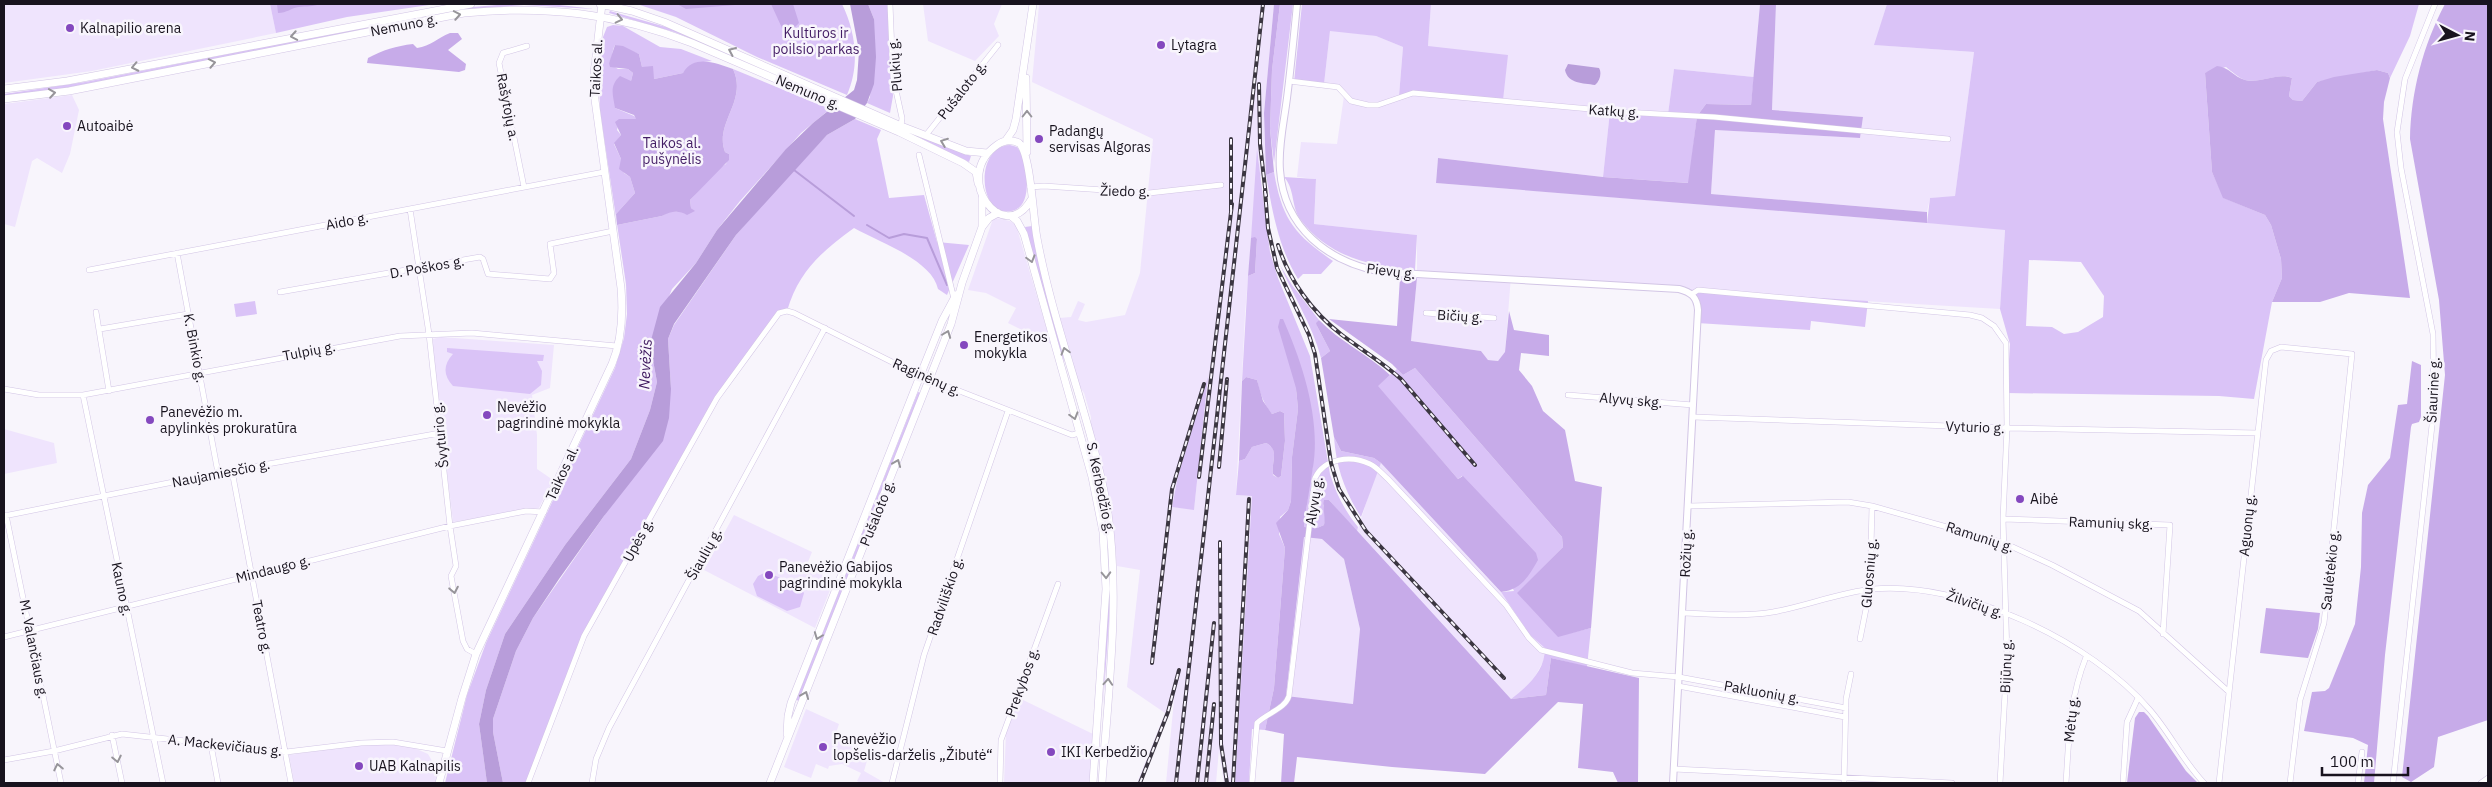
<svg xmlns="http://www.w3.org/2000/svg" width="2492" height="787" font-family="'IBM Plex Sans',sans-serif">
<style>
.built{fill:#efe4fd;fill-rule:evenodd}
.green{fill:#dac3f7;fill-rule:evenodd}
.forest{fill:#c7abe9;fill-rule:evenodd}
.water{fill:#b89dda}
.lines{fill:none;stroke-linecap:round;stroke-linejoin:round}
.stream{stroke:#b89dda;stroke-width:2}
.minor-casing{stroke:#d2c5e5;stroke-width:6}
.tertiary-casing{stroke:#d2c5e5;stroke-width:8}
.secondary-casing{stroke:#d2c5e5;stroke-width:8}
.minor{stroke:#fff;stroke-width:5}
.tertiary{stroke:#fff;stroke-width:6}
.secondary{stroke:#fff;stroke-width:7}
.rail-casing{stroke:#3b3641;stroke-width:4}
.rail{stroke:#f8f5fc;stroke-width:2;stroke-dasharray:5.5;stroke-linecap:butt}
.oneway{stroke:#97959a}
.poi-dot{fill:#8448be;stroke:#f8f5fc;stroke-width:2}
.labels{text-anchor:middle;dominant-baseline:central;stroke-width:5;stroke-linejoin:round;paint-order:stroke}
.street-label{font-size:14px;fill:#18131e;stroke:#f8f5fc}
.poi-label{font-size:14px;fill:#18131e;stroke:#f8f5fc;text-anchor:start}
.park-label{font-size:14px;fill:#431d65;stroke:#f8f5fc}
.water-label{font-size:15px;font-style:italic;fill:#3c165d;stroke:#f8f5fc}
</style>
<rect width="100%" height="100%" fill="#f8f5fc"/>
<path class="built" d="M4,4H270L276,33L92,71L4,83Z
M923,4H1002L994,24L999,36L975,61L928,41Z
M1037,4H1274L1264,113L1266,175L1260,176L1258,153L1245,315L1236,495L1252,496L1235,783H1224L1219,750L1216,783H1166L1174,700L1145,771L1142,783H1137L1165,713L1127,687L1140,570L1117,566L1111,513L1091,428V417L1084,393L1078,384L1059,318L1071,317L1078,301L1085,304L1078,320L1086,322L1125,315L1140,273L1153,139L1032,82L1039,5ZM1208,381L1194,509L1172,507L1178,476Z
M1431,4H1760L1754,77L1674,69L1668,114L1610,111L1603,177L1438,158L1436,183L2005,229L2000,309L1560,283L1511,276L1505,353L1498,361L1488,360L1481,351L1411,341L1417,278V235L1314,224L1316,179L1297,177L1301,142L1337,144L1344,96L1338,87L1324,84L1330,30L1376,36L1403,47L1399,96L1428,46Z
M1776,4H1887L1875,45L1974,52L1955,197L1930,198L1927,212L1711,194L1715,130L1860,138L1863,117L1772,110Z
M72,95L79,110L70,154L62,173L37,158L32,161L15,227L4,224V104Z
M996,218L1010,221L1016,225L1051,344L1008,323L1016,308L986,293L968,290L993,219Z
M441,337L554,345L550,388L532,395L537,435V469L553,480L539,508L453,522L432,347L433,339Z
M4,429L54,443L57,463L4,474Z
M1381,463L1509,601L1530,635L1545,647V658L1531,684L1511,699L1357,532L1373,481Z
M734,515L812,552L806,567L834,580L815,628L704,570Z
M1304,537L1322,539L1344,559L1360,629L1353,704L1286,697Z
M1019,698L1093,734L1090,783H1004L1006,732Z
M806,709L839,724L836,733L840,735L841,740L869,754L864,771L885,783H860L857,781L861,773L842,764L829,766L828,769L816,764L811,778L784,767Z
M395,744L410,746L428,754L435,766L437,776L435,783H294L289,755L360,745Z"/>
<path class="green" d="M270,4H436L347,17L276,33Z
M508,4H551L594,9L524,5L464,10L66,88L4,96V94L85,82L462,8Z
M637,4H842C856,33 860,65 847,95L757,57L676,17Z
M868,4H888L893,96L890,113L867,103L870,97L874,19Z
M1280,4H1293L1274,163L1270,129L1272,70Z
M1302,4H1431L1428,46L1508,55L1503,100L1413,93L1399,96L1403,47L1376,36L1330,31L1324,84L1294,82Z
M1887,4H2419L2410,36L2390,78L2388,73L2377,70L2317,82L2302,101L2293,100L2289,96L2292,78C2278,72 2261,84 2245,80C2239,78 2231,71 2226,67L2205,73L2212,172L2224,198L2265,215L2271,225L2281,259L2282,278L2272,302L2254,399L2219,396L2007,393L2010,344L2000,309L2005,230L1927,223L1930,198L1955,196L1974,52L1874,45ZM2029,260L2081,262L2104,296L2103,317L2078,332L2064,334L2052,327L2026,326Z
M610,11L673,29L730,54L674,32L609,13Z
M613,25L623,26L660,47L681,49L712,61L695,63L683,73L654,79L642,67L639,54L615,45C612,50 613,57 609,63L618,69H628L633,73L631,81L615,108L634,116L637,119H620L617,130L621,135L614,144L621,159L624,173L630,177L635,193L616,214L617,225L662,216L669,212L694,211L691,208L690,200L719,168L726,164L729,154L725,152C714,123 748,101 733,69L830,109L801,133L740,201L717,230L696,263L672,289L650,344L657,382L650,410L631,459L565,545L505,634L486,690L479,724L487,783H445L467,695L486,643L615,368L624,338L627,314L626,284L600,111L599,75L603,37L607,27Z
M1674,69L1754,77L1751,105L1706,104L1697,116L1689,183L1603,177L1610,111L1668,114Z
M855,119L881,130L877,139L889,198L924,195L937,242L969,245L947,295L938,289C932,260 879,242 854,228C821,252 799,271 787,311L778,313L717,398L584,636L528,783H503L493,732V719L516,651L533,618L604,516L671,389L668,339L674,325L736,235L776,189L827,135Z
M920,137L971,156L969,162L922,139Z
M1010,145L1017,147C1027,158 1034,203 1015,210C978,223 973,146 1010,145Z
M1257,149L1270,252L1278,278L1310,356L1330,474C1336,494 1345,511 1358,527L1357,532L1329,500L1323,505L1326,517L1324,525L1317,528L1304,527L1310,477L1313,467L1296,388L1298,409L1292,457L1291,501L1288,510L1280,517L1279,534L1285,548L1274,688L1265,730L1252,729L1249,783H1235L1252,496L1236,495L1239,461L1245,459L1252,447L1266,443C1280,450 1271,461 1273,475L1278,478L1281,476L1285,441L1284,413L1280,411L1272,414C1263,403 1260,393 1257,380L1246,377L1242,381L1248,276L1255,273L1257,239L1251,238Z
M1274,172C1282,219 1294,234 1333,261L1321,274H1303L1298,279C1279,249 1272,210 1266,175Z
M1284,177L1316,179L1314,224L1417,235L1415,270C1372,267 1328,257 1300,219C1291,206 1295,189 1284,177Z
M1032,226L1039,265L1065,363L1057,343L1025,227Z
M1280,265L1292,285L1319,320L1317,326L1330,351L1321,358C1312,324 1293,296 1280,265Z
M1679,289L1868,301L1865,327L1811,321L1810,330L1697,323L1695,299Z
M255,301L257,314L236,317L234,304Z
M447,348L544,355L543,361H537L542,371L541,385L530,394L453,386C443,375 443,365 453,354L447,352Z
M1415,368L1562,537L1563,547L1518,593L1558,636L1591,628L1587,667L1551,658L1546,695L1511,699C1528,686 1545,671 1545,648L1530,635L1501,592L1514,591L1462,476L1458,479L1377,386L1397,369L1403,375Z
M1208,377L1194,510L1172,507L1178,476Z
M918,392L921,393L800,701L796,700Z
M1334,437L1341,451L1374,458L1381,463L1361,517C1345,492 1336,467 1334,437Z
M1100,493L1109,546L1110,607L1103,706L1108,601L1099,495Z
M766,572L798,585L804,593L800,607L787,611L757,596L753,584L758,576Z"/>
<path class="forest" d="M277,4H320C313,7 306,6 299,7C291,8 287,13 278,13Z
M677,4H747L686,9Z
M771,4H793L799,23L793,29L782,28Z
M1274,4H1280L1272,70L1270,129L1274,172L1266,175L1264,113Z
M1760,4H1776L1772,110L1863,117L1860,138L1715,130L1711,194L1927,212V223L1436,183L1438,158L1603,177L1688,183L1697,116L1706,104L1751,105Z
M2445,4H2488V720L2438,737L2434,767L2411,782L2402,777L2445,375L2439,300L2410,139C2411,92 2423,45 2445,4Z
M450,33H458L462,39L448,50L466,64L465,70L459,72L367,63L368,58C383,50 396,46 413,44L417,48C431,46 437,38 450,33Z
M615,45L623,46L639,54L642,67L653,66L654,79L683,73C694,54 716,63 733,69C748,101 714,123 725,152L729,154V160L690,200L691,208L695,211L687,215C679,210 671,211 662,216L617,225L616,214L635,193L630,177L619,169L621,159L614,143L621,135L615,122L619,119H636L634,115L615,108C613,95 609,86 620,76L631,81L633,73L628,69L610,67L609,63Z
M2217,66C2229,67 2234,77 2245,80C2261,84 2277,72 2292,78L2289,96L2293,100L2302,101L2317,82L2334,77L2377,70L2388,73L2390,78L2384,102L2383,119L2410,298L2349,293L2320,302H2272L2282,278L2281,259L2271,225L2265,215L2223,198L2212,172L2205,73Z
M1255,237L1257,239L1255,273L1248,276L1251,238Z
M1400,277L1417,278L1411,341L1481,351L1488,360L1498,361L1505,352L1509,311L1514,330L1549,335V356L1521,353L1519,370L1532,386L1543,411L1565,430L1575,481L1602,487L1591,628L1558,637L1517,593L1563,547L1562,537L1415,368L1403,375L1392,364L1329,319L1397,326Z
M1280,319H1283C1302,362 1321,419 1313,467C1310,487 1306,507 1304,527L1317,528L1324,525C1326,516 1322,508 1324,500H1329L1511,699L1546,695L1551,658L1639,678L1638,783H1618L1613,772L1578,768L1583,704L1558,702L1485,774L1392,767L1297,757L1294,783H1281L1284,734L1265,730L1274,688L1285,548L1276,523L1288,510L1291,501L1292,457L1298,409L1296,388L1278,327ZM1304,537L1322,539L1344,559L1360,629L1353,704L1286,696Z
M1319,320C1340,342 1368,354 1390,375L1378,386L1458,479L1463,476L1536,553L1538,560C1528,577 1521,590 1501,592L1381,463L1374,458L1341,451L1334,437L1321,358L1330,351L1317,326L1316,323Z
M2412,361L2421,365V417L2419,422L2412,424L2411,427L2385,655L2374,783H2364L2368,745L2353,738L2304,731L2312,692L2325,691L2329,688L2355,624L2361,567L2362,513L2368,485L2390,458L2398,405L2407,404Z
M1246,377L1257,380L1263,401L1272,414L1280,411L1284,413L1285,441L1281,476L1278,478L1273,474C1271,462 1280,450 1266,443L1252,447L1245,459L1239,461L1242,381Z
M2266,608L2320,613L2318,629L2308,658L2260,653Z
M2139,712H2144L2148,716L2186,771L2198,783H2127L2135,718Z"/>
<path class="water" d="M850,4H868L874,19L876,57L874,84L867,103L855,119L827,135L736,235L674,324L668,339L671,389L669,418L663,441L604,516L559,579L533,618L516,651L493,719V732L503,783H487L479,724L486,690L505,634L565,545L631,459L650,410L657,382L650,344L660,307L696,263L717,230L786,149L813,123L854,90L857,80L859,51Z
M1568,64L1599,68C1602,73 1600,81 1595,85C1583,83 1568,84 1565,70Z"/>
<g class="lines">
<path class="stream" d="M794,170L854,216
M867,225L889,238L904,234L927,238L947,285"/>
<defs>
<path id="minor" d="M890,4L893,77L902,118L901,126
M1289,81L1338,87L1351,101L1368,105H1378L1413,93L1623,112L1714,117L1948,139
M926,135L998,45
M919,155L954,299
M524,187L499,63L503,53L527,46
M1030,187L1044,186L1149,193L1221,185
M410,209L429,334L450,526L456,566L451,576L463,641L467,649L476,654
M177,253L218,473
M89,270L604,172
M280,292L480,257L483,259L488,274L550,279L554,273L550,244L613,231
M1692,294L1698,290L1970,315L1982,318L1994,326L2006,343L2007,428L2003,519L2007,657L2000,783
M96,312L109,391
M1426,313L1494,318
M100,329L188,314
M4,389L39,395H83L400,336L472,333L617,346
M83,395L163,783
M1568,395L1693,405
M1693,417L2007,428L2258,433
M232,471L291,783
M1689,506L1848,502L1872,506L2004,543L2052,565L2139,611L2229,692
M6,515L61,783
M4,516L218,473L440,433
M2003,519L2170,525L2163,634
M1683,613C1713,614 1743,617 1773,612C1806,606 1841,592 1873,589C1964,581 2091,641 2150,710C2170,733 2183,761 2204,783
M4,637L450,526L526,511L544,512
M1860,639L1870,589L1872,506
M1678,686L1845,717
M112,735L122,783
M211,745L218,783
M4,760L54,751L122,734L286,752L361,743L393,742L447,751
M1674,769L1952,783
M528,783L584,636L717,398L779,313L787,311L794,313L916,374L1072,435L1079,433
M592,783L596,759L609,728L825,328
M892,783L924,655L1008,411
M1000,783L1001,740L1058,584
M1252,783L1257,723C1267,713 1285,709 1289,696L1315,478C1324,458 1351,455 1370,464C1377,467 1382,474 1388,479L1506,605L1529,638L1541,650L1632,673L1679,677L1846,708
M1844,783L1846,699L1851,674
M2066,783C2069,738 2069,700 2086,657
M2123,783L2127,722L2138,698
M2219,783L2266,360L2271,351L2281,347L2352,354L2324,623L2300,700L2290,783
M2358,783L2362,752
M2393,783L2434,407L2433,334L2401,168L2397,132L2405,79L2435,4
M2481,783L2488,778"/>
<path id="tertiary" d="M1297,4C1294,35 1291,67 1287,98C1284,122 1278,147 1280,170C1284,228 1328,262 1382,272L1679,289C1691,292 1697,297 1698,310L1673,783"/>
<path id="secondary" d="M600,4L632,11L664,22L901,126L966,151L987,153
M1026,78L1027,152
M4,89L67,81L471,4
M4,99L69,91L464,13C545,5 615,13 692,43L899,132L963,163L976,172L978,183
M1006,140L1013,130L1016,119L1033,4
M1031,200C1003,247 951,177 997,145C1004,140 1011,139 1019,143C1031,154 1033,218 1037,238C1054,329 1090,415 1107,506C1121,597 1108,691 1102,783
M1011,216L1017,221L1024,234L1092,477L1103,532L1106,589L1093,783
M982,227L989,218L998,213
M787,734L788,716L791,703L920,376L942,321L956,295
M439,783L462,698L476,654L612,364C622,340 623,313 621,288L595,100L594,74L602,4
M770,783L951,324L962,283L982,227V198"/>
</defs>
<use href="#minor" class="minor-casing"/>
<use href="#tertiary" class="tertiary-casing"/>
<use href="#secondary" class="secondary-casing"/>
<use href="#minor" class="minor"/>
<use href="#tertiary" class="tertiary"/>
<use href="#secondary" class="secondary"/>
<defs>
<path id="rail" d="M1259,84L1260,144L1266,196
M1231,139V211
M1265,191L1268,228L1277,268L1309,335L1315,354L1331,463L1339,489L1366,531L1504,678
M1278,245C1289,280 1312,312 1342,335C1362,350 1382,362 1401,379L1475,465
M1219,467L1227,379
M1199,477L1232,204
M1220,542L1221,744L1227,783
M1152,663L1172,489L1204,384
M1140,783L1168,712L1179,670
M1176,783L1263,4
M1197,783L1214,623
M1206,783L1214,704
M1233,783L1249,499"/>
</defs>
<use href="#rail" class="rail-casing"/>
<use href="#rail" class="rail"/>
</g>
<defs><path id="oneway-chevron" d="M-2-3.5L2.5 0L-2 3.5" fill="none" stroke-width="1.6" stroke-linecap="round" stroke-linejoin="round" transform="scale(1.25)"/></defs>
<g class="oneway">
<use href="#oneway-chevron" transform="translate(457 15) rotate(-10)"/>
<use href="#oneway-chevron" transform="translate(619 19) rotate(13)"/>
<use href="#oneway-chevron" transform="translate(294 36) rotate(170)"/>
<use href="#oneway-chevron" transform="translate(732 51) rotate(-156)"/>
<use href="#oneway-chevron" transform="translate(212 63) rotate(-11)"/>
<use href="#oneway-chevron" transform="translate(135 67) rotate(168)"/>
<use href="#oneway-chevron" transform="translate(52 93) rotate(-8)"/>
<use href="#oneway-chevron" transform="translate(1027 114) rotate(-90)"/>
<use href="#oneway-chevron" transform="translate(944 142) rotate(-159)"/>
<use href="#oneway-chevron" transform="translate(1031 259) rotate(74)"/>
<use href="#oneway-chevron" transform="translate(947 334) rotate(-69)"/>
<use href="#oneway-chevron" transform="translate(1065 351) rotate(-106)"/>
<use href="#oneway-chevron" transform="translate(1074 416) rotate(74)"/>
<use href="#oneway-chevron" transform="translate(897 463) rotate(-68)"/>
<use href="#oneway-chevron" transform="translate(1106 575) rotate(88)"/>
<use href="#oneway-chevron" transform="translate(454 590) rotate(79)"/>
<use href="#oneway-chevron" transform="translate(818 636) rotate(111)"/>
<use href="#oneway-chevron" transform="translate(1108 682) rotate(-86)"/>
<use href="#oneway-chevron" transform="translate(805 695) rotate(-68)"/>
<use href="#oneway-chevron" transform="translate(117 759) rotate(78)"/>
<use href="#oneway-chevron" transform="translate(58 767) rotate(-102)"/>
</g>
<g class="poi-dot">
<circle cx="70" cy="28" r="5"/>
<circle cx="1161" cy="45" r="5"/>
<circle cx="67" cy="126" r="5"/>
<circle cx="1039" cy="139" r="5"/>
<circle cx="964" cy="345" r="5"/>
<circle cx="487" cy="415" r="5"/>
<circle cx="150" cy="420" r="5"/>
<circle cx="2020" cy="499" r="5"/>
<circle cx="769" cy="575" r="5"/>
<circle cx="823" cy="747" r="5"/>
<circle cx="1051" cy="752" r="5"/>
<circle cx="359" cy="766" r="5"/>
</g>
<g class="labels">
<g class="street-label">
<text transform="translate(404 25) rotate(-11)">Nemuno g.</text>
<text transform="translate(895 65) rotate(-95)">Plukių g.</text>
<text transform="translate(596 68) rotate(-87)">Taikos al.</text>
<text transform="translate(962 90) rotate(-52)">Pušaloto g.</text>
<text transform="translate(808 92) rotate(23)">Nemuno g.</text>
<text transform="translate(508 107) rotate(79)">Rašytojų a.</text>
<text transform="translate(1614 111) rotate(4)">Katkų g.</text>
<text transform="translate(1125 191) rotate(1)">Žiedo g.</text>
<text transform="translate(347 221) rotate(-11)">Aido g.</text>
<text transform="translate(427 267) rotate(-10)">D. Poškos g.</text>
<text transform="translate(1391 271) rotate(7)">Pievų g.</text>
<text transform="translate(1460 316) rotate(4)">Bičių g.</text>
<text transform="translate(195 348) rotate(79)">K. Binkio g.</text>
<text transform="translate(309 351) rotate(-11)">Tulpių g.</text>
<text transform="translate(927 377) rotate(24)">Raginėnų g.</text>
<text transform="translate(2433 390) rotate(-87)">Šiaurinė g.</text>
<text transform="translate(1631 400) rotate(5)">Alyvų skg.</text>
<text transform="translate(1975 427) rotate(2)">Vyturio g.</text>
<text transform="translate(440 435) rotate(-96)">Švyturio g.</text>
<text transform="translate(221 473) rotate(-11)">Naujamiesčio g.</text>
<text transform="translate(562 473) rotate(-65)">Taikos al.</text>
<text transform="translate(1101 488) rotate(78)">S. Kerbedžio g.</text>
<text transform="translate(1314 501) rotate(-81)">Alyvų g.</text>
<text transform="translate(877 513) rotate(-68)">Pušaloto g.</text>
<text transform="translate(2111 523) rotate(2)">Ramunių skg.</text>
<text transform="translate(2247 525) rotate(-84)">Aguonų g.</text>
<text transform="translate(1980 537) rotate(18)">Ramunių g.</text>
<text transform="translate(638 540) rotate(-61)">Upės g.</text>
<text transform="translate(1686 553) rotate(-87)">Rožių g.</text>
<text transform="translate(704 554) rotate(-61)">Šiaulių g.</text>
<text transform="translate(273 569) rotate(-14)">Mindaugo g.</text>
<text transform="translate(2330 570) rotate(-84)">Saulėtekio g.</text>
<text transform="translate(1869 573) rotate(-85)">Gluosnių g.</text>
<text transform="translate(122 589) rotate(78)">Kauno g.</text>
<text transform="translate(945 596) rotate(-71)">Radviliškio g.</text>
<text transform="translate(1975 604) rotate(19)">Žilvičių g.</text>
<text transform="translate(262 627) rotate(79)">Teatro g.</text>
<text transform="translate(34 649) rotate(79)">M. Valančiaus g.</text>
<text transform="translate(2006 666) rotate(-88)">Bijūnų g.</text>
<text transform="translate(1022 682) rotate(-70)">Prekybos g.</text>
<text transform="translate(1762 692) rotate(10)">Pakluonių g.</text>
<text transform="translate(2071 719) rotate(-84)">Mėtų g.</text>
<text transform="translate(225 745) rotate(6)">A. Mackevičiaus g.</text>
</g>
<g class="poi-label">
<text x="80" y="28">Kalnapilio arena</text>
<text x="1171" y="45">Lytagra</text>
<text x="77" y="126">Autoaibė</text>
<text x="1049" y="131">Padangų<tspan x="1049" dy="16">servisas Algoras</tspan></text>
<text x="974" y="337">Energetikos<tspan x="974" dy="16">mokykla</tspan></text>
<text x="497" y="407">Nevėžio<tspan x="497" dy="16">pagrindinė mokykla</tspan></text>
<text x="160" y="412">Panevėžio m.<tspan x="160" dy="16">apylinkės prokuratūra</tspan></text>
<text x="2030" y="499">Aibė</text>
<text x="779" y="567">Panevėžio Gabijos<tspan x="779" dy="16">pagrindinė mokykla</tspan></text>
<text x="833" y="739">Panevėžio<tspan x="833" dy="16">lopšelis-darželis „Žibutė“</tspan></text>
<text x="1061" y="752">IKI Kerbedžio</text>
<text x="369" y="766">UAB Kalnapilis</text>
</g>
<g class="park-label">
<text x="816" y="33">Kultūros ir<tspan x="816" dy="16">poilsio parkas</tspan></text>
<text x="672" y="143">Taikos al.<tspan x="672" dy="16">pušynėlis</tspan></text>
</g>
<g class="water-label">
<text transform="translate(645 364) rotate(-87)">Nevėžis</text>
</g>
</g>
<rect width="2492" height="787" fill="none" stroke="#18131e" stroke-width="10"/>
<g transform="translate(2457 35) rotate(96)" stroke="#f8f5fc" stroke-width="4" paint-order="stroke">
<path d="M0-4L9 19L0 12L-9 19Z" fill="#18131e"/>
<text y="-8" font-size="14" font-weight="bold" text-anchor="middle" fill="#18131e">N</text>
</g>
<path d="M2322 767v8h86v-8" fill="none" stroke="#18131e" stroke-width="2.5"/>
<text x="2330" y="767" font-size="15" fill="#18131e" stroke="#f8f5fc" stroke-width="4" paint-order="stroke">100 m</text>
</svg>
